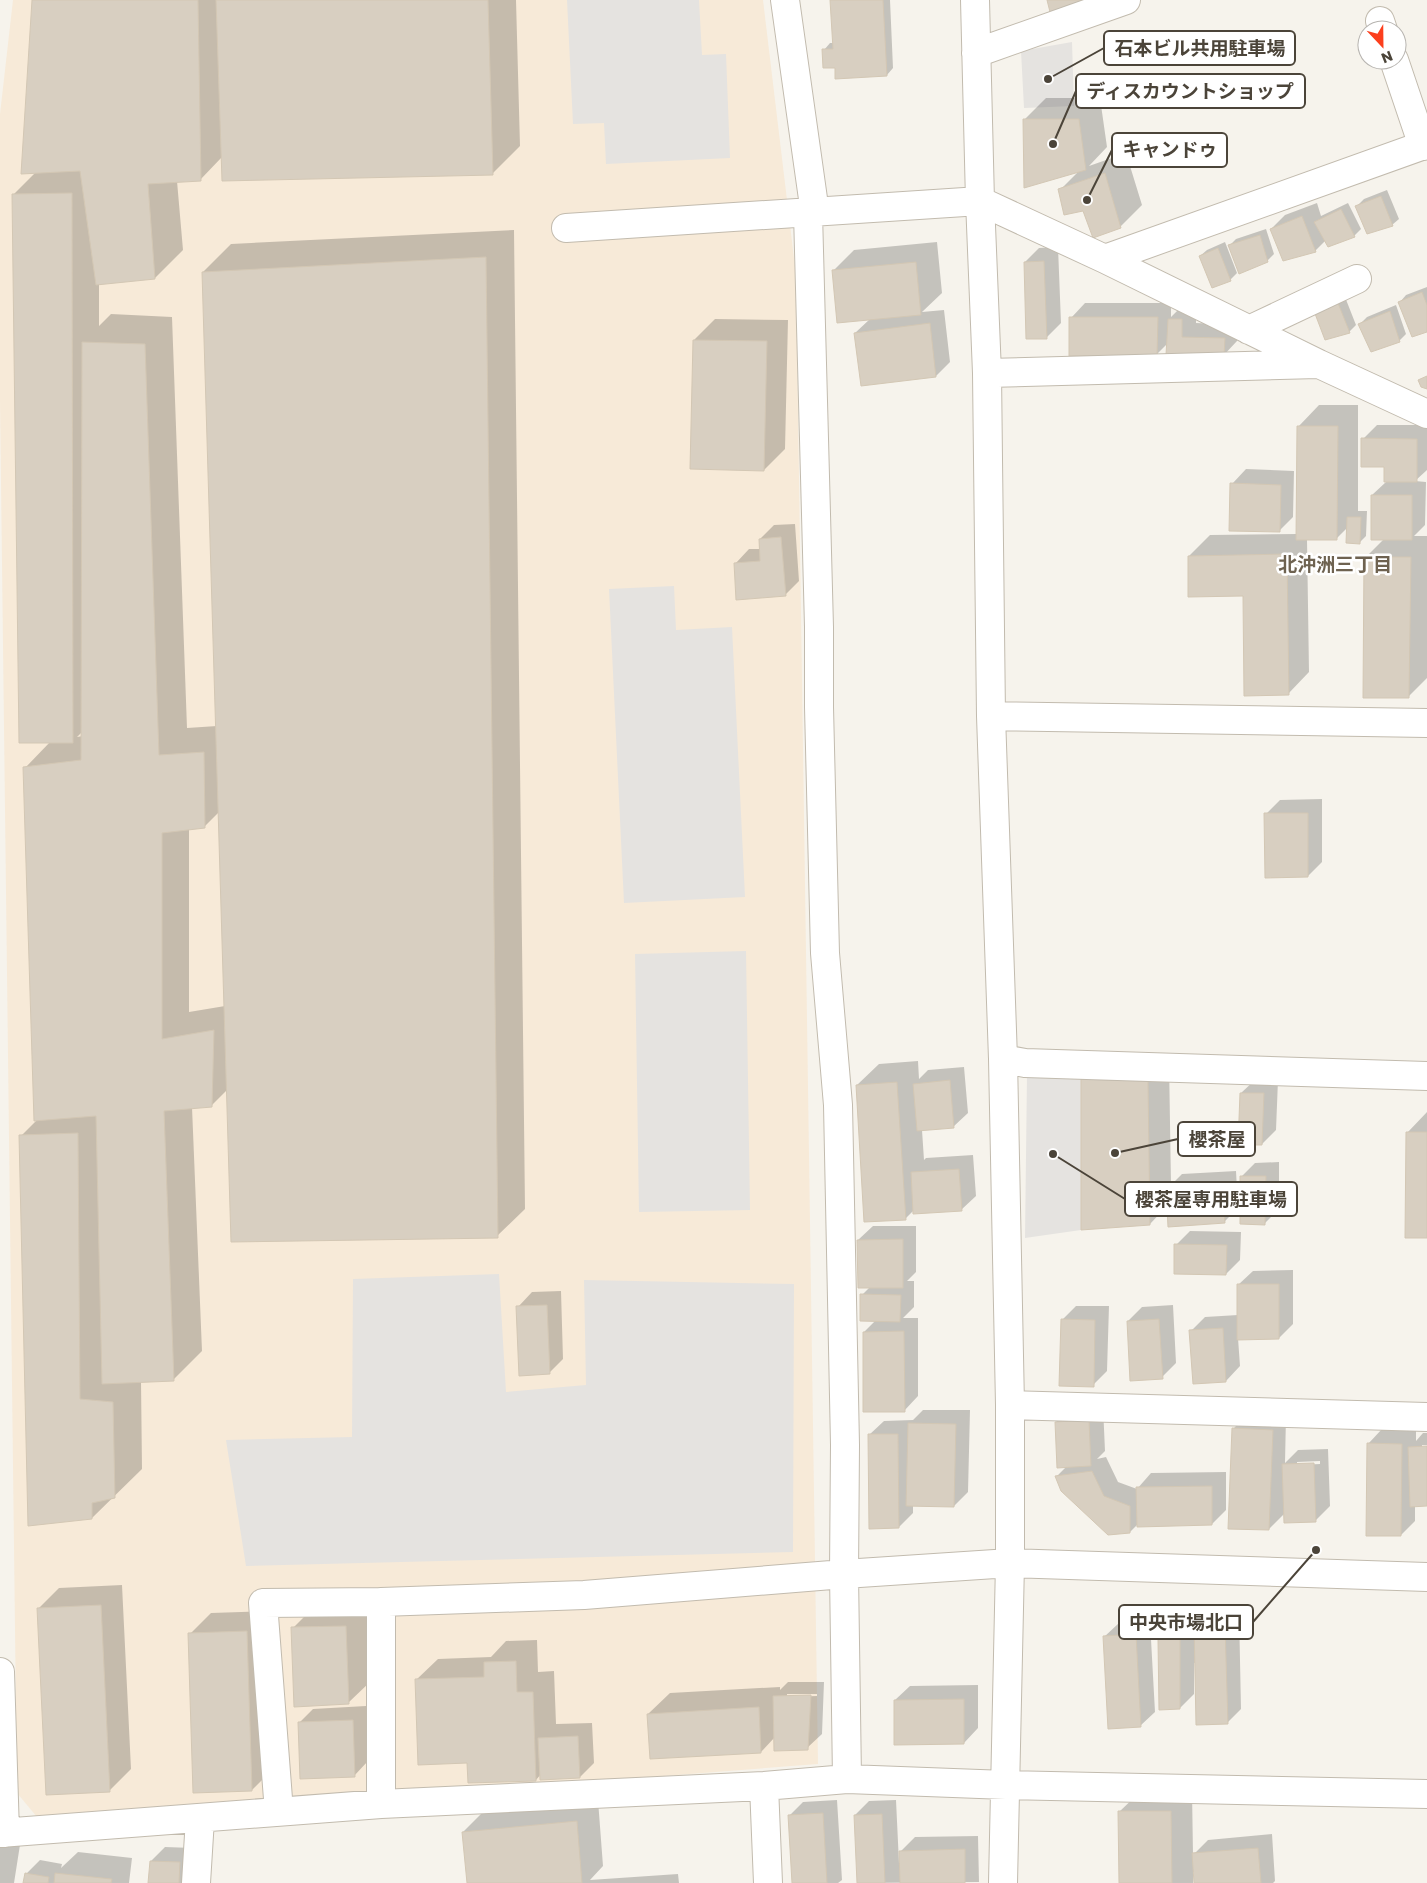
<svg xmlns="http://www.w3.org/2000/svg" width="1427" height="1883" font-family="Poppins,'Noto Sans JP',sans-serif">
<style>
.commercial{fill:#f7ead8}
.parking{fill:#e5e3e0}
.shadow{fill:#0003;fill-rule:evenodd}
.building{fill:#d8cfc1;stroke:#d3c7b4}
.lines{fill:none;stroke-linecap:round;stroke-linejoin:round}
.minor-casing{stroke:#c2bbae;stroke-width:30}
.minor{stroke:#fff;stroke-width:28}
.labels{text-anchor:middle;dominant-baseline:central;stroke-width:5;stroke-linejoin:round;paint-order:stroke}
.neighbourhood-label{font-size:19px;font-weight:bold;fill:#6e6250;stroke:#fff}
.leader{fill:none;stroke:#4b4439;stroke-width:2}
.callout-dot{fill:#4b4439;stroke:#fff;stroke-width:2}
.callout{fill:#fff;stroke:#4b4439;stroke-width:2}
.callout-label{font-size:19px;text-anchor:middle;font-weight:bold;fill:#4b4439}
</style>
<rect width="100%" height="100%" fill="#f6f3ec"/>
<path class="commercial" d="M13,0H763L796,275L818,1764L381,1798L37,1817L17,1793L0,400V114Z"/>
<path class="parking" d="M567,0H699L702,55L726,54L730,158L606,164L604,123L573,124Z
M1072,42L1074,106L1024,108L1021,51Z
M674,586L676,630L732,627L745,897L624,903L609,589Z
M746,951L750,1210L639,1212L635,954Z
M1027,1075L1081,1079V1230L1025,1238Z
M499,1274L506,1392L586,1385L584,1280L794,1284L793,1552L246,1566L226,1440L352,1437L353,1279Z"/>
<path class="shadow" d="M34,0H516L520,146L492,174L222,157L200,180L177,181L183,250L155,278L99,283V326L111,314L172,317L187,728L217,726L203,272L231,244L514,230L525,1209L497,1236L228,1089L212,1105L192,1107L202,1351L174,1379L141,1381L142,1469L92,1518L21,1136L38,1119L25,768L51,741L13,195L36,172ZM83,731V736L77,737ZM219,812L225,1006L189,1012V829L204,827Z
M831,0H890L893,68L887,75L836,67L824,50L830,43H834Z
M1046,98H1100L1107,147L1089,166L1126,153L1142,205L1121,226L1094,237L1084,209L1060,190L1079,171L1025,119Z
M1387,190L1399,219L1392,225L1357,206L1364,199Z
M1317,203L1321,216L1348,203L1361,229L1354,236L1326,240L1315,251L1271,229L1285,215Z
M1266,229L1274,254L1267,261L1229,246L1236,239Z
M937,242L942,293L922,312L944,310L950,362L936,376L855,333L870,319L833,271L854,250Z
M1225,242L1237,273L1230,280L1200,256L1207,250Z
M1058,247L1061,323L1047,337L1025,262L1039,248Z
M1427,287V331L1400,302L1406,295Z
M1345,297L1356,325L1349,332L1315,311Z
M1085,303H1171V317L1183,305H1196V323L1238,325L1237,341L1223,356L1168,343L1157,354L1071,318Z
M1396,305L1406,334L1399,341L1360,324L1367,317Z
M715,319L788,320L785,449L764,470L694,340Z
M1319,405H1358V511H1367L1366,536L1360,542L1348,527L1336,539H1307L1309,672L1288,694L1244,594L1189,556L1210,535L1298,534V427Z
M1377,425H1427V470L1415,481L1426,482L1425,525L1414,536H1427V678L1408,697L1366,557L1384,539L1372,495L1386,482V466L1363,439Z
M1246,469L1294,471L1293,517L1279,531L1232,484Z
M795,524L799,581L785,595L735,564L749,549H761L760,539L774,525Z
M1322,799V862L1308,876L1266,814L1280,800Z
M1103,1058L1169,1060L1171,1185L1182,1174L1236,1171L1238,1208L1224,1222L1168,1205L1150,1224L1082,1080Z
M918,1061L919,1079L928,1070L964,1067L968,1113L953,1127L922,1130L924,1160L926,1158L973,1155L976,1196L961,1210H914L905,1219L857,1085L879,1064Z
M1256,1079L1278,1080L1276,1130L1262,1144L1241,1093Z
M1427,1112V1237L1407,1133Z
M1279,1162V1209L1265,1223L1241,1177L1255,1163Z
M873,1226H916V1272L907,1281H914V1307L903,1318H918V1396L904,1411L864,1332L876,1320L862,1295L870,1287L858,1240Z
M1190,1231L1241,1232L1240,1260L1226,1274L1176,1245Z
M1293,1270V1324L1279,1338H1238L1240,1366L1226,1381L1191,1331L1205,1317L1238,1315V1285L1253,1271Z
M561,1291L563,1359L549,1373L518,1307L532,1292Z
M1173,1305L1176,1363L1162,1377L1128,1321L1142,1307Z
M1076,1306H1109L1107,1371L1093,1385L1062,1320Z
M1103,1406L1105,1451L1097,1459L1106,1457L1118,1482L1137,1489L1151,1473L1226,1472V1510L1212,1524H1138L1130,1532L1057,1476L1067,1466L1056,1422L1070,1408Z
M923,1410H970L968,1492L954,1506L913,1505V1513L899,1527L869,1435L884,1421L913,1420Z
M1247,1415L1286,1416L1285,1463L1298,1450L1328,1449L1330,1506L1316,1520L1285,1513L1269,1529L1233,1429ZM1320,1461V1464L1297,1465V1462Z
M1382,1429L1416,1430V1441L1423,1433H1427V1445H1422V1448L1427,1447V1505H1415V1521L1401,1535L1368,1444Z
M122,1585L131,1769L110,1790L38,1609L59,1588Z
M367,1605L370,1682L348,1703L293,1628L314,1607Z
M268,1611L273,1769L252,1790L190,1634L211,1613Z
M1239,1611L1241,1709L1227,1723L1196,1663H1194V1694L1180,1708L1160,1640L1174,1626L1193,1625V1628L1209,1612Z
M1150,1621L1155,1712L1140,1726L1104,1637L1119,1623Z
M537,1640L538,1672L554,1671L556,1724L592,1723L594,1763L580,1777L541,1774L536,1780L468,1762L416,1680L438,1659L491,1657L506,1641Z
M788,1682H824L822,1734L807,1748L775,1737L761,1752L648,1714L670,1693L780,1687V1690ZM787,1694H817V1696L787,1697Z
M978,1685V1728L964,1743L895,1700L910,1686Z
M366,1706L368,1761L354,1776L299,1723L313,1709Z
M1192,1790L1193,1855L1208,1840L1272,1834L1275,1881L1273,1883H1196L1195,1872H1193V1883H1120L1119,1812L1141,1791Z
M598,1800L603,1866L590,1880L678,1874L679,1883H468L463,1832L484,1811Z
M837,1800L842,1880L838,1883H793L789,1816L803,1802Z
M896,1800L899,1863H901V1851L915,1837L978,1836L979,1882L858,1883L855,1815L869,1801Z
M0,1829L22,1832L14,1883H0Z
M165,1847L193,1848L192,1883H150L151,1861Z
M78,1852L132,1858L129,1883H24L26,1874L40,1860L62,1864L61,1868Z"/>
<path class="building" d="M32,0H198L201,181L148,184L155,279L96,285L80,171L21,174Z
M216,0H488L493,175L222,181Z
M830,0H883L887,76L835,79V68H823L822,49H833Z
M1047,0H1091L1051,16Z
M1023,119H1079L1086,170L1024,188Z
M1105,173L1121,228L1093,238L1083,211L1064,215L1058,189Z
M72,193L73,743H19L12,194Z
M1381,196L1393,226L1367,234L1355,206Z
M1341,209L1355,237L1328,247L1314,222Z
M1302,216L1316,252L1283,261L1270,229Z
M1260,235L1268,262L1239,274L1228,245Z
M1218,248L1231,281L1212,288L1199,256Z
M486,257L498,1238L231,1242L202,272Z
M1044,261L1047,339H1026L1024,262Z
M916,262L921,315L837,323L832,270Z
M1422,292L1427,305V332L1412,337L1398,302Z
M1338,303L1350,333L1325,340L1314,311Z
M1390,311L1400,342L1371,352L1358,324Z
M1069,317H1158L1157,356H1069Z
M1168,319H1182V337L1225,338L1224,357L1166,355Z
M930,323L936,377L861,386L854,333Z
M693,340L767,341L764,471L690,469Z
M82,342L145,344L159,755L204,752L205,828L162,833V1039L214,1030L212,1107L164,1111L174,1381L102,1384L96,1116L34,1121L23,767L81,760Z
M1427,376V389L1421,387L1418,380Z
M1297,426H1338L1337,540H1296Z
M1361,438L1417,439V482H1384V467H1361Z
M1230,483L1281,485L1280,532L1229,531Z
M1371,495H1412V540H1371Z
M1347,517H1361L1360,544L1346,543Z
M781,537L786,596L736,600L734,563L760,561L759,539Z
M1287,554L1289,695L1244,696L1243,596L1188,597V556Z
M1364,557H1411L1409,698H1363Z
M1264,813H1308V877L1265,878Z
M1081,1079L1148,1081L1150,1225L1081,1230Z
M950,1080L954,1128L917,1131L913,1084Z
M897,1082L906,1220L864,1222L856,1085Z
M1240,1093H1264L1262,1145H1238Z
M1406,1132H1427V1238H1405Z
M78,1133L80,1399L113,1402L115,1498L92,1503V1519L28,1526L19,1135Z
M959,1169L962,1211L913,1214L911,1172Z
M1240,1176H1266L1265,1225L1240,1224Z
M1222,1184L1225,1223L1168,1227L1166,1188Z
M903,1239V1288H858L857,1240Z
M1174,1244L1227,1245L1226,1275L1174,1274Z
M1237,1284H1279V1339L1237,1340Z
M860,1294L901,1295L900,1322L860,1321Z
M547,1305L550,1374L519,1376L516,1306Z
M1061,1319L1095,1320L1094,1387L1059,1386Z
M1159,1319L1163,1379L1130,1381L1127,1321Z
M1223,1328L1226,1382L1193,1384L1189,1330Z
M904,1331L905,1412H863V1332Z
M1089,1420L1091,1466L1057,1468L1055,1422Z
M908,1423L956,1424L954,1507L906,1506Z
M1232,1428L1273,1430L1269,1530L1228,1529Z
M868,1434H898L899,1528L869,1529Z
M1367,1443L1402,1444L1401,1536H1366Z
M1427,1446V1506L1410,1507L1408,1447Z
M1314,1463L1316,1522L1284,1523L1282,1464Z
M1092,1471L1104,1496L1130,1506V1533L1108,1535L1061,1491L1055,1476Z
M1212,1486V1525L1137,1527L1136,1487Z
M101,1605L110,1792L46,1795L37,1608Z
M1194,1625H1225L1228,1724L1196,1725Z
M346,1626L349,1704L294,1707L291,1627Z
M247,1631L252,1791L193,1793L188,1633Z
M1136,1634L1141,1727L1108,1729L1103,1636Z
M1158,1639H1180V1709L1159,1710Z
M516,1661L517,1692H533L536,1781L468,1783L467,1763L418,1765L415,1679L484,1677V1662Z
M811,1695L808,1750L774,1751L773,1696Z
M964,1699V1744L894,1745V1700Z
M759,1707L761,1753L650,1759L647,1714Z
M353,1720L355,1777L300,1779L298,1722Z
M578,1736L580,1778L540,1780L538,1738Z
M1118,1811H1171L1172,1883H1119Z
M823,1813L827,1883H792L788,1815Z
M882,1814L885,1883H857L854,1815Z
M577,1821L582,1883H467L462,1832Z
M1258,1848L1261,1883H1194L1192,1853Z
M965,1849V1883H900L899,1851Z
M150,1861L180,1862L179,1883H148Z
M25,1873L49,1877L48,1883H23Z
M55,1873L112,1879L111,1883H54Z"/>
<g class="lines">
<defs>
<path id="minor" d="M785,0L815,213
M975,0L980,201L987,373L991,716L1003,1059L1010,1405V1563L1003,1883
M1380,21L1383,30
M976,53L1126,0
M1394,60L1423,146
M808,213L819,627V707L825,953L838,1105L845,1445L844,1574L847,1779
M566,228L980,201L1105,259L1319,364L1427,414
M1105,259L1427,144
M1249,330L1357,279
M987,373L1318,364
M991,716L1427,723
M1003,1059L1025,1063L1427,1076
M1010,1405L1427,1417
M0,1672L5,1833
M764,1786L768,1883
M381,1804V1602L584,1595L844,1574L1010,1563L1427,1577
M279,1812L263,1603L381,1602
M0,1833L381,1804L764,1786L847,1779L1006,1785L1427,1794
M196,1883L200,1819"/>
</defs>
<use href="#minor" class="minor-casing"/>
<use href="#minor" class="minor"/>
</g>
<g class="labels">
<g class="neighbourhood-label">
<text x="1335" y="564">北沖洲三丁目</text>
</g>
</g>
<path class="leader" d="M1048 79L1104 48M1053 144L1076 91M1087 200L1112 150M1115 1153L1178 1139M1053 1154L1125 1199M1316 1550L1253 1622"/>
<g class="callout-dot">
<circle cx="1048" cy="79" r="5"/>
<circle cx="1053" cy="144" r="5"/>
<circle cx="1087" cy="200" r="5"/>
<circle cx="1115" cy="1153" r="5"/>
<circle cx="1053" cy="1154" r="5"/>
<circle cx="1316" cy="1550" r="5"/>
</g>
<g class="callout">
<rect x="1104" y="31" width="191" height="34" rx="5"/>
<rect x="1076" y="74" width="229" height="34" rx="5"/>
<rect x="1112" y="133" width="115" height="34" rx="5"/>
<rect x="1178" y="1122" width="77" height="34" rx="5"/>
<rect x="1125" y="1182" width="172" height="34" rx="5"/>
<rect x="1119" y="1605" width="134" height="34" rx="5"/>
</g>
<g class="callout-label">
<text x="1200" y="55">石本ビル共用駐車場</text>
<text x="1190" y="98">ディスカウントショップ</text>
<text x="1170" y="156">キャンドゥ</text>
<text x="1217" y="1146">櫻茶屋</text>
<text x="1211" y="1206">櫻茶屋専用駐車場</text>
<text x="1186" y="1629">中央市場北口</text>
</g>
<g transform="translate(1382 45) rotate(158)"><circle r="24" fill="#ffffff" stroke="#b7b4b0"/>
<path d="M0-4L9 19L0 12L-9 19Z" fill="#fc3f1d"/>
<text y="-8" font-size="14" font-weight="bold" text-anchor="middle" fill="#4b4439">N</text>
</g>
</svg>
